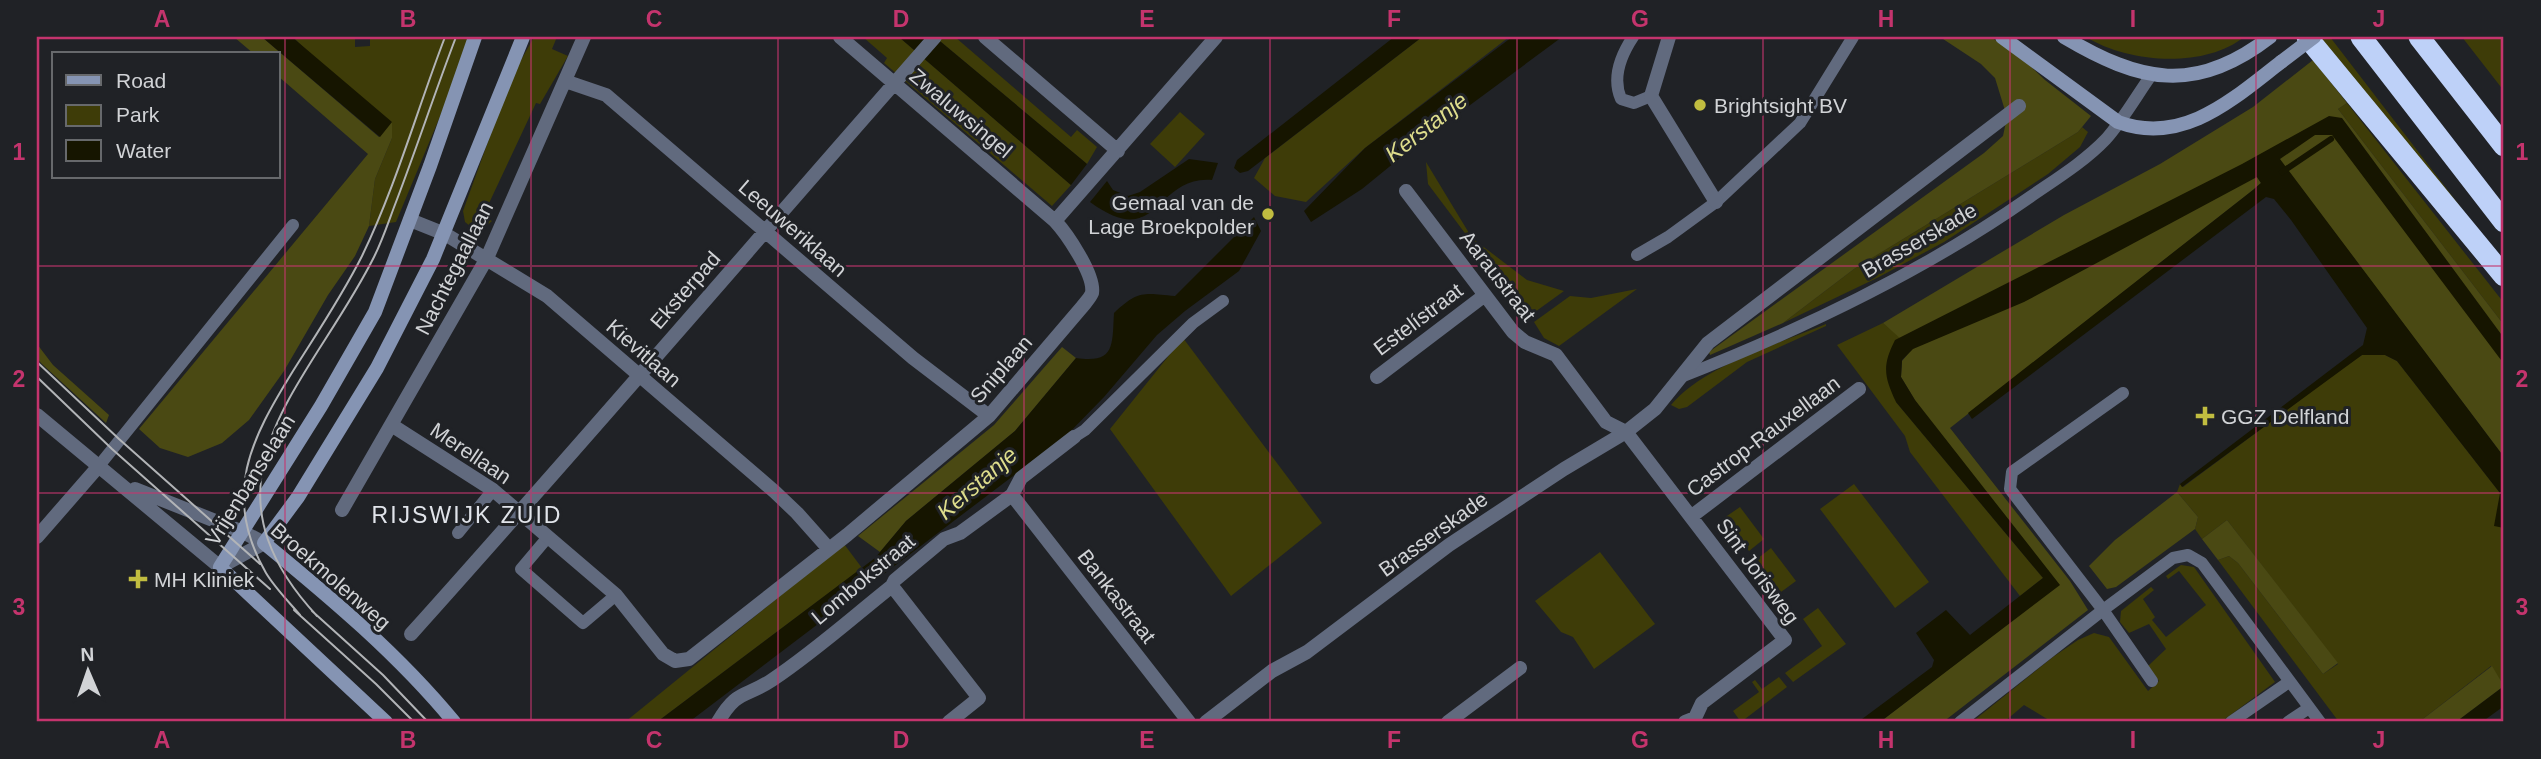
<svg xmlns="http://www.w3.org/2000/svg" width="2541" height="759" font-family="Arial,sans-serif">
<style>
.green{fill:#3e3c08}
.forest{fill:#4a4913}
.water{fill:#161500}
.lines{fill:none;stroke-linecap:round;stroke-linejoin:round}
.stream{stroke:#161500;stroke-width:6}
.lane{stroke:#616a7e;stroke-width:12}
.street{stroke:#616a7e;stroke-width:14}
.secondary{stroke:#8594b3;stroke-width:14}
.highway{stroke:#bed1f8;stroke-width:21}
.tram{stroke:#b2b4b7;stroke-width:2}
.secondary-bridge{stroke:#8594b3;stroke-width:14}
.grid{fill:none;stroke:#c4346d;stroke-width:2;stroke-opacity:0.55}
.poi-dot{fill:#c1bd40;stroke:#202226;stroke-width:2.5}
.labels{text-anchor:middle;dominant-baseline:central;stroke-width:6;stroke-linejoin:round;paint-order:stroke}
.poi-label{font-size:21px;fill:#d1d3d6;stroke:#202226;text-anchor:start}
.street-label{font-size:21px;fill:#d1d3d6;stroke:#202226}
.water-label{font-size:23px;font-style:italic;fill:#dedd8c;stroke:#202226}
.neighbourhood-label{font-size:23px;letter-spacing:2px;fill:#e1e4ea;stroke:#202226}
.neatline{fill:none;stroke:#c4346d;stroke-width:2.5}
.grid-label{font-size:23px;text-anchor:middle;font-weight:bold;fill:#c4346d}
</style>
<rect width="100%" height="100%" fill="#202226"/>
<path class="green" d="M297,37H355V47L370,46V37H473L396,222L369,226L375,179L392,138L295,39Z
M534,37H557L552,49L568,56L540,104L536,103L483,216L492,221L483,229L475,230L465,222L463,211L511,78Z
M863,37H899L1071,185L1052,206L884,63L887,58Z
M935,37H955L1071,137L1077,130L1097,147L1087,164Z
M1422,37H1509L1365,148L1306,202L1275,196L1254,178L1265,158Z
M2086,37H2244C2204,69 2128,63 2086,37Z
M2316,37H2330L2463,210L2459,213Z
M2462,37H2504V91Z
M2347,103L2504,303V325L2338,109Z
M1180,112L1205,134L1175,167L1150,144Z
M2082,127L2088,132L2080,147L2048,174L1944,242L1879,277L1783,323L1854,269L2078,132Z
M1426,162L1472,238L1527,280L1564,291L1528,317L1428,184Z
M1637,289L1559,346L1544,338L1534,322L1570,296L1591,298Z
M1883,323L1900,337L1896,402L2043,578L2020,596L1910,452L1905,436L1837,345Z
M1826,324V326L1747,362L1687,407L1679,409L1671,405C1703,366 1778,344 1826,324Z
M1183,338L1322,523L1231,596L1110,429Z
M2374,353L2385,355L2397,361L2500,493L2501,529L2504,528V686L2491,666L2419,722H2339L2218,560L2229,556L2238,563L2323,674L2338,664L2227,520L2202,539L2195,529L2198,517L2177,492L2180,484L2183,487L2343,368L2362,355Z
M1854,484L1929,582L1895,608L1820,509Z
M1740,507L1764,539L1749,551L1724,518Z
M844,544L862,568L657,722H625Z
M1771,548L1796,581L1781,592L1757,559Z
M1600,552L1655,624L1594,669L1573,637L1561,632L1535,601Z
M2181,565L2194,567L2275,682L2221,722H2052L2024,705L2004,722H1972L2053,657L2078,640L2094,633L2109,637L2148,691L2159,681L2148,666L2166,649L2149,624L2129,633L2120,622L2121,611L2151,587L2154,590L2143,599L2155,617L2152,620L2166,637L2206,605L2179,571L2168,579L2166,576Z
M1818,608L1846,644L1793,682L1785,673L1822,646L1803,619Z
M1779,677L1787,687L1741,722L1733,711L1759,692L1752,682L1755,680L1762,689Z"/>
<path class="forest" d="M234,37H262L379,137L392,122V138L375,179L369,226L355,256L328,295L284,371L249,420L222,443L188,457L160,448L139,429L368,154L278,76V54H254Z
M1940,37H1991L2027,63L2045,80L2091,116L2078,132L1854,269L1783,323L1710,355L1709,352L1984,153L2003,136L2007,117L1995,78L1981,64Z
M2313,60L2347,103L2338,109L2504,325V457L2279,159L2257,177L2261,183L2253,190L1950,428L2070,581L2088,610L1943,722H1880L2052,590L1937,437L1901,377L1902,361L1912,349L1883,323L2064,215L2160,164L2253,107Z
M37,344L53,365L109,415L106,423L41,363L37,358Z
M1062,347L1076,358L1015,431L906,521L880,552L858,536L994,425Z
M2177,492L2198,517L2195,529L2116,587L2107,589L2089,566L2115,540Z
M2227,520L2338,663L2323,674L2238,563L2229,556L2218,560L2202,539Z
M2492,666L2504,686L2456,722H2419Z"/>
<path class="water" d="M262,37H292L392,122L380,137Z
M899,37H935L1087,164L1071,185Z
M1394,37H1422L1248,171L1240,173L1234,168L1237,160Z
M1512,37H1562L1416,145L1362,189L1311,222L1304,211L1365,148Z
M2329,116L2342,118L2504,338V364L2332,135H2315L2280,159L2504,457V528L2494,526L2500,493L2397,361L2385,355H2362L2182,487L2180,484L2363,345L2367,328L2291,220L2274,199L2266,197L1972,419L1968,413L2253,190L2261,183L2257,177L2024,302L1913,349L1902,360L1901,377L1915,400L2060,585L1880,722H1858L1932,667L1934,660L1916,633L1946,610L1970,635L2043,578L1896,402C1884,376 1882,366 1895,340L2242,164Z
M1189,159L1218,163L1212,180C1154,175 1160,253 1090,202L1107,181L1113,190L1128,196L1140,192Z
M1254,217L1261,231L1239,271L1185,311L1157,335L1104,397L1067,435L689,722H657L875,558L906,521L1015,431L1076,358C1116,364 1112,344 1114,313C1138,290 1144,293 1175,296Z
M2504,686V706L2482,722H2456Z"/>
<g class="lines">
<path class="stream" d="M2282,172L2331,139"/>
<path class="lane" d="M1633,37C1621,55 1612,78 1621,99L1634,103L1651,96
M1637,255L1668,237L1716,202L1800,123L1853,37
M1681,377C1803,329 1923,272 2030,197C2056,179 2084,162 2106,139C2123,120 2137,95 2152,74
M2123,393L2012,472L2010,489L2103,610L2152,681
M1074,437L1085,430L1193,323L1223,301
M98,467L293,225
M458,533L493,490
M548,537L521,569L583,623L616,595
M1960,722L2103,610L2173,558L2188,555L2202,563L2320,722
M2231,722L2289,682
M2288,722L2309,708"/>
<path class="street" d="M840,37L1055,221
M985,37L1118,151
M1669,37L1651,96L1716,202
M565,81L606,95L913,358L989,416
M1406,191L1513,332L1525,342L1556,355L1606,422L1626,432L1785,640L1702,703L1695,718L1685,722
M410,220L445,234L547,296L775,492L797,513L829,549
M1377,377L1485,295
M37,415L220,567L264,543
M393,426L493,490L520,513L616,595L663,654L675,661L689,659L847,535L989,416L1082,307C1085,303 1090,298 1092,293C1095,275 1067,234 1055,221L1216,37
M135,489L243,532L264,543
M1012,495L1189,722
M342,510L487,258L584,37
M1692,516L1859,389
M37,537L98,467
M892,586L979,698L949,722
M411,634C588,437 760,236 935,37
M718,722C737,689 745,698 772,680C814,652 853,617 892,586L895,580L944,539L960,533L1012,495L1021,478L1074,437
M1206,722L1272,671L1307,652L1449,545L1564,469L1626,432L1655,409L1708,343L2019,106
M1448,722L1520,668"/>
<path class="secondary" d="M2002,37L2118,122C2183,146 2233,99 2281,62
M2064,37C2140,82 2195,95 2270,37
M386,722L220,567L321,406L375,312L430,166L475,37
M454,722C399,655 330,597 264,543L298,497L377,368L433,259L523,37"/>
<path class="highway" d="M2307,37L2504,276
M2361,37L2504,222
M2419,37L2504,146"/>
<path class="tram" d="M37,362L119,439L260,564
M37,377L112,449L270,589
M294,610L376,684L414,722
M312,611L383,675L428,722
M300,615C289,602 275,588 266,573C221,495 251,439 293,371C317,333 342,296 362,256C396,186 417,110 445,37
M317,616C188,477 310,385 374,257C383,239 389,220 396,202C417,147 435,92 456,37"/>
<path class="secondary-bridge" d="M2281,62L2314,37"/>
</g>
<path class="grid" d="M285,37V722M531,37V722M778,37V722M1024,37V722M1270,37V722M1517,37V722M1763,37V722M2010,37V722M2256,37V722M37,266H2504M37,493H2504"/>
<g class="poi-dot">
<circle cx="1700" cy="105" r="7"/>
<circle cx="1268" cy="214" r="7"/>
<path d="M2201.5 405.5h7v7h7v7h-7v7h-7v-7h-7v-7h7z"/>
<path d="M134.5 568.5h7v7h7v7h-7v7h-7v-7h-7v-7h7z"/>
</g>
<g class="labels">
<g class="poi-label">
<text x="1714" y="105">Brightsight BV</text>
<text x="1254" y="202" text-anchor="end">Gemaal van de<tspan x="1254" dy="24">Lage Broekpolder</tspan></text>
<text x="2221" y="416">GGZ Delfland</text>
<text x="154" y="579">MH Kliniek</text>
</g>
<g class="street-label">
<text transform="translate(961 113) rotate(40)">Zwaluwsingel</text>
<text transform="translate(793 228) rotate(41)">Leeuweriklaan</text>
<text transform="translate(1919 240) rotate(-30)">Brasserskade</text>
<text transform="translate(454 268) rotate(-63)">Nachtegaallaan</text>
<text transform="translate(1498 276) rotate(52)">Aaraustraat</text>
<text transform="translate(685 290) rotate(-49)">Eksterpad</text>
<text transform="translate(1418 319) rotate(-37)">Estelístraat</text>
<text transform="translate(644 353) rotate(41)">Kievitlaan</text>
<text transform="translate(1001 369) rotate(-49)">Sniplaan</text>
<text transform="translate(1763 436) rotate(-37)">Castrop-Rauxellaan</text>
<text transform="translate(471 453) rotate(34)">Merellaan</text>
<text transform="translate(250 480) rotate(-58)">Vrijenbanselaan</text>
<text transform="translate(1433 534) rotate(-36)">Brasserskade</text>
<text transform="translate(1758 571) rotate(54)">Sint Jorisweg</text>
<text transform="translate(331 576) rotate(41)">Broekmolenweg</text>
<text transform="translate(863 579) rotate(-40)">Lombokstraat</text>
<text transform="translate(1117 596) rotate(52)">Bankastraat</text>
</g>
<g class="water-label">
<text transform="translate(1426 127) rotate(-38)">Kerstanje</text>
<text transform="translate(977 483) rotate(-41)">Kerstanje</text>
</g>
<g class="neighbourhood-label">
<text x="467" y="515">RIJSWIJK ZUID</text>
</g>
</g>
<rect width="2541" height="759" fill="none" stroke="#202226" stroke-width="77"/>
<rect x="52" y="52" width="228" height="126" fill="#202226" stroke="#67696c" stroke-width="2"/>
<rect x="66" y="75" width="35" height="10" fill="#8594b3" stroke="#67696c" stroke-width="2"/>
<text x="116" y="88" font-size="21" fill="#d1d3d6">Road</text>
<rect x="66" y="105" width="35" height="21" fill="#3e3c08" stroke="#67696c" stroke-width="2"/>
<text x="116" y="122" font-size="21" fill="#d1d3d6">Park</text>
<rect x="66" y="140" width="35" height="21" fill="#161500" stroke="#67696c" stroke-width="2"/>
<text x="116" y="158" font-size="21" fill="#d1d3d6">Water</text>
<g transform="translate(88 671) rotate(358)" stroke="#202226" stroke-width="5" paint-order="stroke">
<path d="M0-5L12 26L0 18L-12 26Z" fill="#d1d3d6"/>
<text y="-10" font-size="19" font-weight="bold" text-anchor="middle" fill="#d1d3d6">N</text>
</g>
<rect x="38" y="38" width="2464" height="682" class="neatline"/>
<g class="grid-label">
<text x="162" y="27">A</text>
<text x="408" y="27">B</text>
<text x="654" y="27">C</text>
<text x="901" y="27">D</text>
<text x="1147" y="27">E</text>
<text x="1394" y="27">F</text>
<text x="1640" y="27">G</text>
<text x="1886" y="27">H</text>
<text x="2133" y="27">I</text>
<text x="2379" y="27">J</text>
<text x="19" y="160">1</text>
<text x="2522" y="160">1</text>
<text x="19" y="387">2</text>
<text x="2522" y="387">2</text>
<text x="19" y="615">3</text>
<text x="2522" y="615">3</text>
<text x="162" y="748">A</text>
<text x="408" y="748">B</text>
<text x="654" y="748">C</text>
<text x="901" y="748">D</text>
<text x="1147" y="748">E</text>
<text x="1394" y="748">F</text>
<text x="1640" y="748">G</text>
<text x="1886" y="748">H</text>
<text x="2133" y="748">I</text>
<text x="2379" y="748">J</text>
</g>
</svg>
